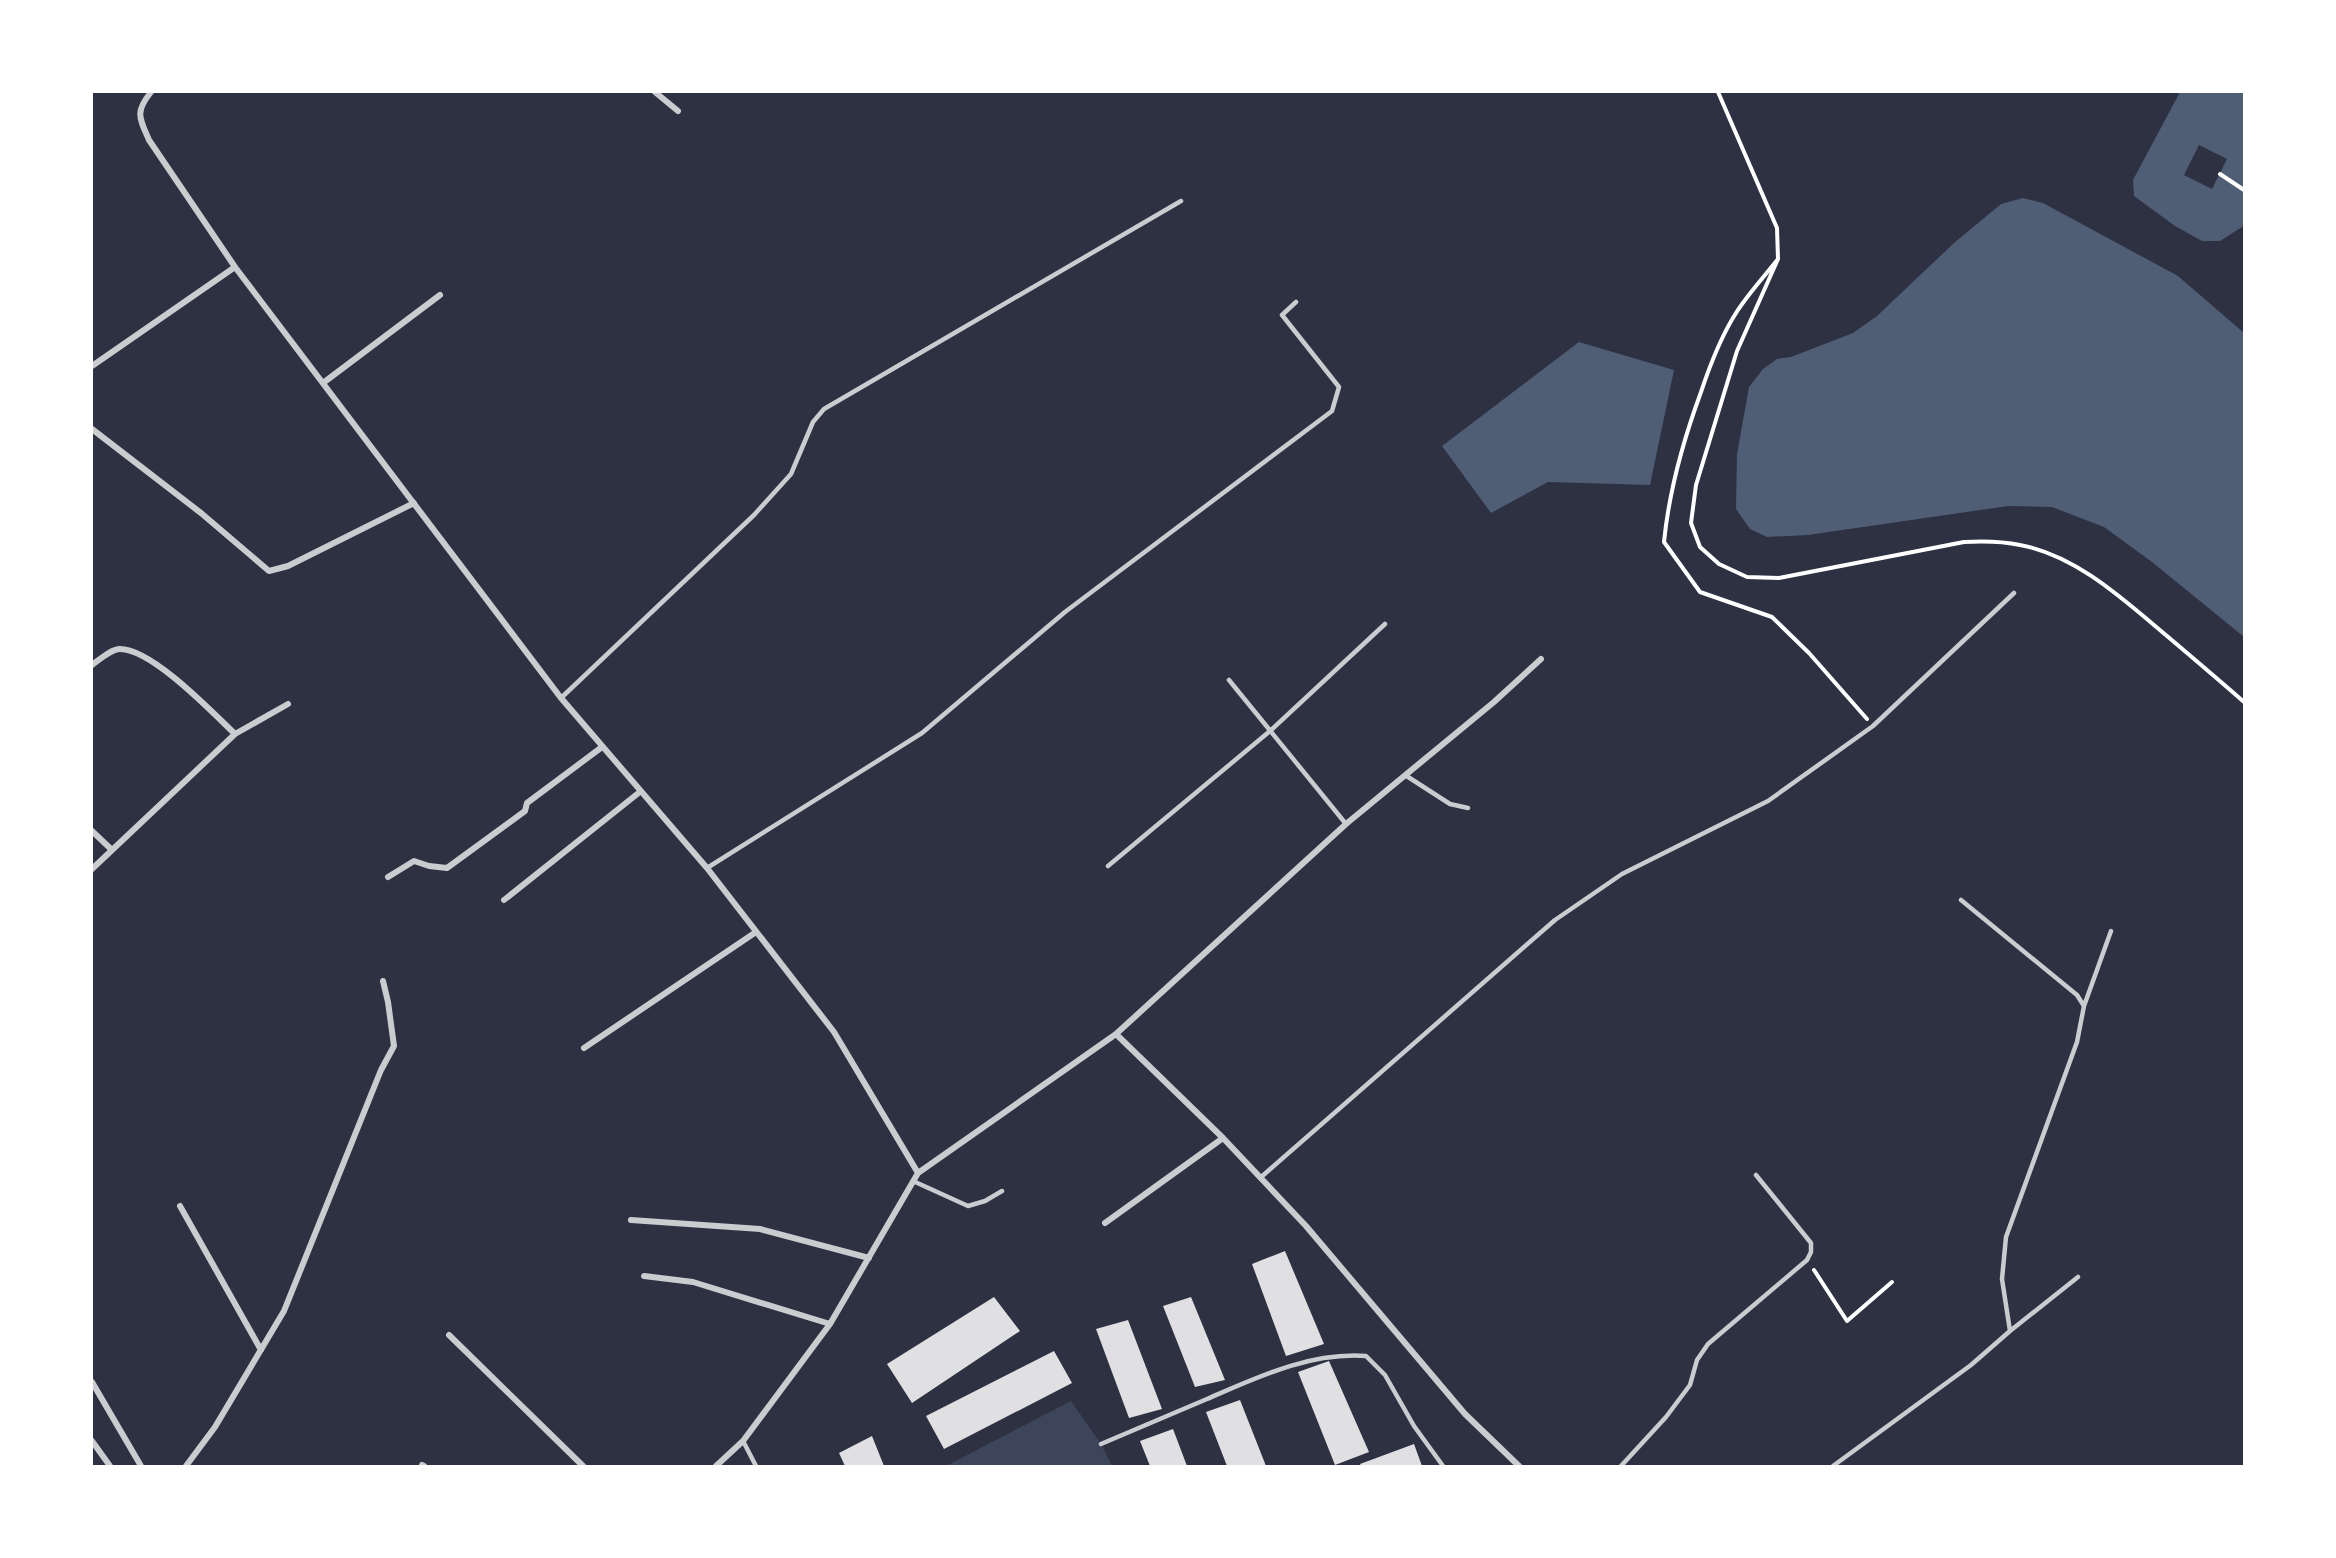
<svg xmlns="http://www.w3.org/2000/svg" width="2336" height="1558" font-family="Cabin,sans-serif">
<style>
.green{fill:#3c4559}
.water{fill:#4f5d75;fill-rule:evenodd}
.building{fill:#e0e0e3}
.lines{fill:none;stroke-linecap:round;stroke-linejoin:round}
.path{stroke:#fff;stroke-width:4}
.service{stroke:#caccd0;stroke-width:4.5}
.minor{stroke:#caccd0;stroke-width:6}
</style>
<rect width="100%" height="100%" fill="#2d3142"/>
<path class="green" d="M1071,1401L1101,1444L1112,1466H946Z"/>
<path class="water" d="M2180,92H2244V223L2242,227L2220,241H2202L2175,226L2134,196L2133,180ZM2199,145L2227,159L2212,189L2184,175Z
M2023,198L2043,203L2178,276L2244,333V637L2152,562L2104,527L2052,507L2008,506L1808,535L1767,537L1750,529L1736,509L1737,454L1749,387L1763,369L1777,359L1791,357L1853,333L1877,316L1954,243L2001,204Z
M1579,342L1674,370L1650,485L1548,482L1491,513L1442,446Z"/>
<path class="building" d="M1285,1251L1324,1344L1286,1356L1252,1264Z
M994,1297L1020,1331L912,1403L887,1364Z
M1191,1297L1225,1380L1195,1387L1163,1306Z
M1128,1320L1162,1409L1129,1418L1096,1329Z
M1054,1351L1072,1383L944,1449L926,1416Z
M1329,1361L1369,1452L1335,1465L1298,1372Z
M1240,1400L1266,1466H1227L1206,1412Z
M1173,1429L1187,1466H1150L1140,1441Z
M872,1436L884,1466H845L839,1453Z
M1414,1444L1422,1466H1361L1360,1464Z"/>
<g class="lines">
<path class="path" d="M1718,92L1777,228L1778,259C1764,277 1748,294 1736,313C1720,338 1710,365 1701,392C1683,441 1669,491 1664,542L1700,592L1772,617L1809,653L1867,719
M2220,174L2244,190
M1778,259L1737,351L1696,485L1691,523L1700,547L1719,564L1747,577L1779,578L1964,542C1983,541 2001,541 2020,545C2076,555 2124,600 2167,636C2193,658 2219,680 2244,702
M1814,1270L1847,1321L1892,1282"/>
<path class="service" d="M1229,680L1346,824
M561,698L754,515L791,474L813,422L824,409L1181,201
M1405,775L1450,804L1468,808
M1108,866L1270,731L1385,624
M707,868L922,733L1065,612L1332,411L1339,387L1282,315L1296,302
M1961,900L2077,995L2084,1006L2077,1042L2006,1237L2002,1279L2010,1331
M2084,1006L2111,931
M1260,1178L1555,920L1622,874L1768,801L1873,726L2014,593
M913,1181L968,1206L985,1201L1002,1191
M743,1441L756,1466
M1101,1444C1136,1429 1172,1414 1207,1399C1258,1377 1310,1352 1366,1356L1385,1375L1414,1426L1443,1466
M1621,1466L1666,1417L1690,1385L1697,1360L1708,1344L1807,1260L1811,1252V1243L1756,1175
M1833,1466L1971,1365L2010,1331L2078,1277"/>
<path class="minor" d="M151,92C135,112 139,117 149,140L235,267L561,698L707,868L834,1032L918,1173
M655,92L678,111
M92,366L235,267
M323,383L440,295
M92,429L201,513L269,571L288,566L414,503
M92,665C99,660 111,649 120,649C152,649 212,712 235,734
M92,831L112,850
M92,869L235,734L288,704
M388,877L414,861L429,866L447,868L525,811L527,803L602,747
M504,900L641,791
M1116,1034L1223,1138L1306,1226L1465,1414L1519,1466
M584,1048L756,932
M180,1206L261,1350
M631,1220L760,1229L869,1258
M1105,1223L1223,1138
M644,1276L693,1282L830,1324
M449,1335L583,1466
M92,1382L141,1466
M92,1441L110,1466
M422,1465L424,1466
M186,1466L215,1427L284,1311L381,1070L394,1046L388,1002L383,981
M716,1466L743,1441L830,1324L918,1173L1116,1034L1346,824L1494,702L1541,659"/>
</g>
<rect width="2336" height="1558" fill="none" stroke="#ffffff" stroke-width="186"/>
</svg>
